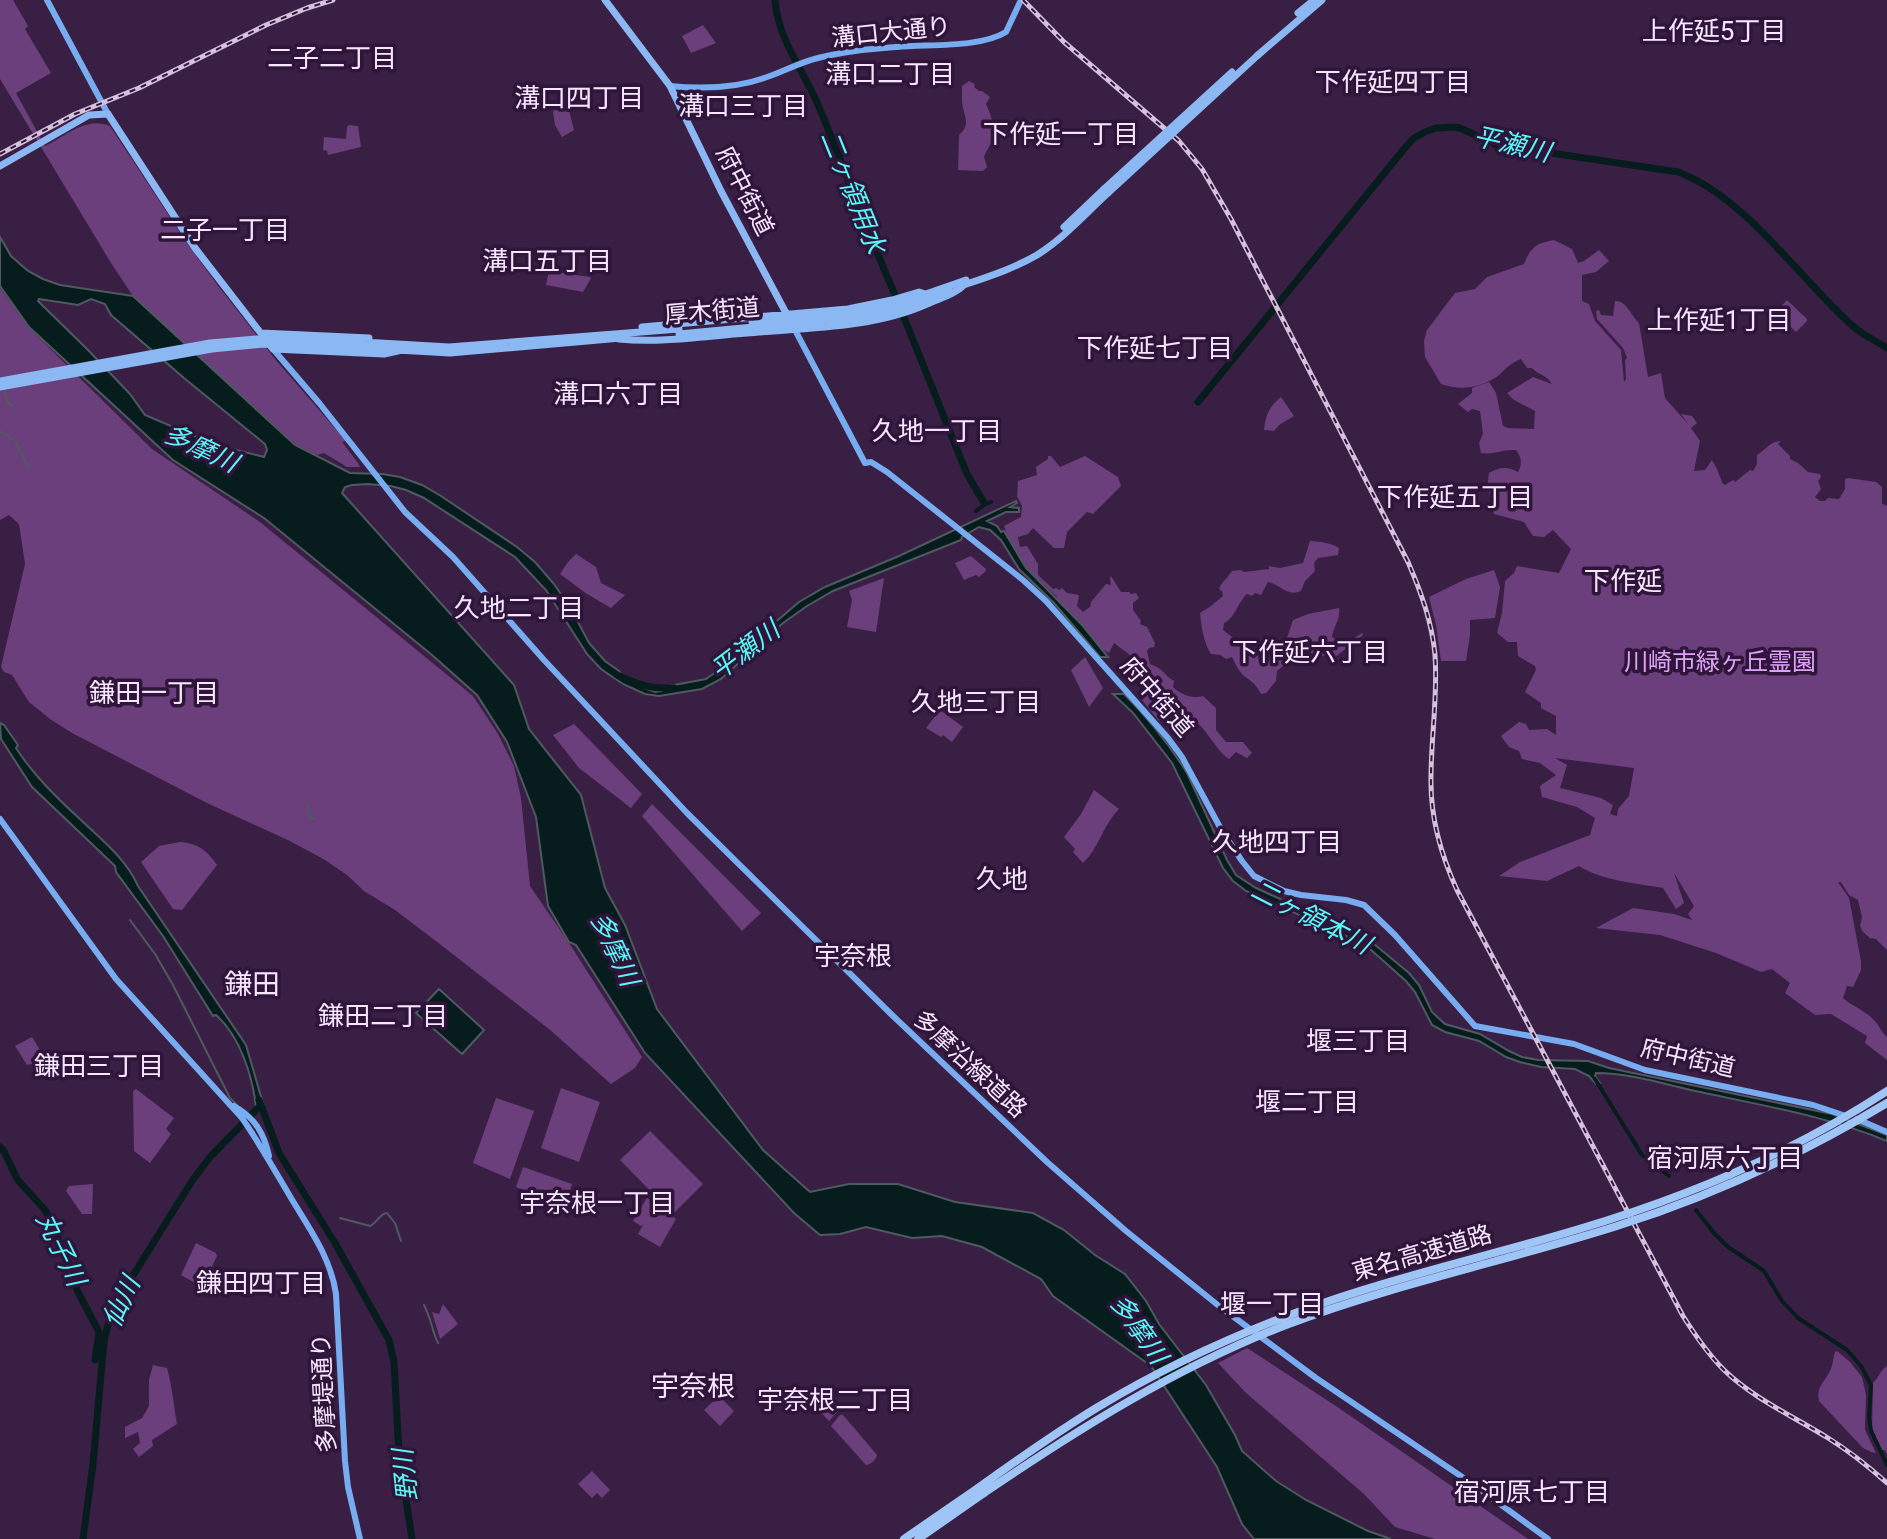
<svg xmlns="http://www.w3.org/2000/svg" width="1887" height="1539" font-family="Roboto,'Noto Sans JP',sans-serif">
<style>
.green{fill:#6a3f7b;fill-rule:evenodd}
.water{fill:#071c1c;stroke:#4f5960;stroke-width:2;fill-rule:evenodd}
.lines{fill:none;stroke-linecap:round;stroke-linejoin:round}
.stream{stroke:#4f5960;stroke-width:2}
.canal{stroke:#071c1c;stroke-width:4}
.river{stroke:#071c1c;stroke-width:7}
.primary{stroke:#77acf0;stroke-width:6}
.trunk{stroke:#8bb8f3;stroke-width:7}
.motorway{stroke:#9fc5f6;stroke-width:8}
.rail-casing{stroke:#d4c1dc;stroke-width:5}
.rail{stroke:#30153a;stroke-width:2;stroke-dasharray:6;stroke-linecap:butt}
.trunk-bridge{stroke:#8bb8f3;stroke-width:7}
.motorway-bridge{stroke:#9fc5f6;stroke-width:8}
.labels{text-anchor:middle;dominant-baseline:central;stroke-width:7;stroke-linejoin:round;paint-order:stroke}
.street-label{font-size:24px;fill:#f7e6ff;stroke:#30153a}
.park-label{font-size:24px;fill:#dea3f8;stroke:#30153a}
.neighbourhood-label{font-size:26px;fill:#f7e6ff;stroke:#30153a}
.water-label{font-size:26px;font-style:italic;fill:#57f8f8;stroke:#30153a}
.quarter-label{font-size:28px;fill:#f7e6ff;stroke:#30153a}
</style>
<rect width="100%" height="100%" fill="#3a1f45"/>
<path class="green" d="M0,0H13L28,26L25,29L51,73L16,93L45,146C67,136 85,116 110,126L189,246L216,283L275,359L346,441L342,442L358,463L360,467H347L324,453L317,455L296,445L133,296L111,263L0,79Z
M703,25L716,43L691,53L682,36Z
M969,81L975,84L974,87L979,91H982L990,97L986,104C992,117 997,131 990,145C988,149 985,153 984,157L987,167L983,171L958,170L959,135C972,124 963,115 962,101C962,96 962,91 962,86Z
M565,108L569,111L574,130L562,137L555,125L553,111Z
M349,125L358,126L361,147L328,155L327,151L323,150L324,137L346,139L347,127Z
M1554,240L1572,249L1578,263L1584,261L1599,250L1609,261L1596,272L1582,275V301L1589,304L1595,321L1621,350L1624,382L1626,379L1625,360L1627,358L1623,348L1597,319L1596,311L1599,310L1601,315L1613,316L1615,301C1627,301 1630,314 1639,323L1648,377L1661,373L1665,398L1689,425L1681,414L1692,416L1697,423L1691,428L1700,441L1694,471L1705,470L1712,460L1716,467L1723,484L1725,485L1733,480L1735,482L1750,470L1753,471L1757,464V455C1766,450 1769,442 1781,441L1778,444L1790,456V459L1798,463L1808,472L1820,474L1821,477L1818,481L1821,489L1815,497L1820,501H1825L1828,498L1839,499L1845,489V479L1848,478L1876,482L1882,487V504L1887,506V950L1876,939L1870,938L1863,932L1860,926L1862,917L1858,900L1849,895L1841,882H1838L1849,898L1861,961V970L1853,987L1847,986L1843,998C1852,1006 1866,1011 1874,1020C1879,1025 1881,1032 1887,1037V1060L1865,1043L1867,1036L1831,1014L1815,1015L1785,993L1790,983L1772,969L1761,972L1716,953L1660,935L1596,928L1633,908L1674,914L1692,920L1688,914L1694,906L1674,873L1684,903L1676,909L1663,888C1635,883 1603,881 1579,866L1547,881L1499,876L1520,862L1590,835L1595,818L1577,807L1542,797L1540,786L1556,775L1540,763L1522,759L1519,751L1509,747L1501,736L1519,722L1526,724L1529,730L1547,729L1556,735V716L1541,708V703L1525,692L1536,670L1535,666L1518,656L1517,642H1508L1497,633L1502,613L1505,581L1514,573L1517,566L1559,573L1571,549L1553,530L1544,537L1533,536L1524,522L1494,514L1492,506L1495,502L1487,489L1489,473C1500,467 1506,466 1518,472C1523,463 1521,457 1516,450C1503,449 1493,455 1481,453L1479,443L1483,434L1480,411L1472,409L1468,412L1458,404L1472,393V388L1489,382L1496,393L1503,426L1508,428L1534,429L1535,411L1514,400L1507,393L1533,377L1552,384C1547,375 1538,375 1532,368H1527L1521,359C1511,363 1506,368 1499,375C1482,388 1460,391 1441,384L1425,357L1424,341L1427,330L1455,293L1475,289L1487,277L1524,264C1530,248 1536,243 1554,240ZM1555,758L1634,768L1629,796L1618,809L1617,816L1610,814L1613,805L1601,798L1560,788L1567,765Z
M549,271L590,277L591,278L583,292L546,285Z
M0,288L28,327L152,449L260,522L473,696L498,734L514,766L521,798L530,886L569,943L642,1057L635,1068L611,1084L549,1029L441,945L395,910L364,891L347,875L325,860L290,841L207,803L72,733L50,719L29,702L12,675L4,672L1,667L25,564L19,524L9,515L0,520Z
M1787,300L1807,319V321L1796,332L1776,312Z
M1281,397L1294,416L1279,425L1274,431L1264,430C1266,414 1269,407 1281,397Z
M1048,456H1051L1060,467L1085,456L1118,477L1121,486L1093,514L1087,512L1067,532L1064,548H1054L1033,528L1028,534L1018,537L1020,547L1027,546L1038,564V575L1053,589L1056,588L1059,590L1062,588L1067,593L1079,595L1077,606L1083,612L1090,607L1091,602L1106,584L1111,585L1110,578L1111,576L1121,592H1129L1131,594L1136,593L1139,598L1133,603V610L1141,621L1140,624L1147,627L1155,643L1154,647L1149,648L1147,651L1150,664C1163,668 1164,675 1174,681L1173,687C1182,695 1191,699 1203,696L1216,708V730L1226,742H1243L1252,753L1247,758L1236,752L1229,759L1226,757C1213,746 1200,716 1182,715C1175,715 1170,720 1163,722L1158,720L1142,700L1153,689L1138,675L1137,664L1134,658L1114,643L1109,653C1102,649 1094,643 1090,636C1087,632 1086,628 1083,625C1073,615 1062,609 1056,596C1041,582 1014,558 1008,539C1006,535 1006,530 1004,526L1021,517L1022,506L1017,496L1018,481L1037,475L1036,467L1048,459Z
M1310,541C1320,542 1329,542 1339,548L1338,555L1318,558L1314,563L1315,571L1305,581L1301,591C1288,597 1281,585 1268,582L1261,595L1255,593L1252,596L1247,594C1238,602 1235,618 1224,623L1223,630L1241,644L1257,652L1259,663L1264,665L1268,662L1277,645L1286,641L1293,620L1308,614L1339,608C1341,619 1333,627 1332,637L1345,644L1362,633L1363,635L1334,658L1301,651L1277,671L1276,681L1266,693L1261,694C1255,683 1253,683 1243,675C1238,670 1235,663 1232,657L1226,659L1220,655L1211,654C1204,644 1201,625 1200,613L1211,606L1223,596L1222,591L1219,589C1221,582 1228,578 1232,571L1241,570L1244,572L1269,569V566L1280,568L1303,563Z
M576,554L596,567L601,583L625,595L611,608L587,594L560,574L568,562Z
M971,556L986,569L985,572L979,577L976,575L964,580L955,563Z
M1494,570L1500,587L1495,618L1470,620V635L1466,661H1441L1436,625L1429,597L1466,579Z
M884,578L876,632L847,627L852,600L849,591Z
M1085,657L1103,688L1089,707L1071,670Z
M940,710L963,727L952,742L943,735L941,737L926,728Z
M574,724L642,794L631,808L579,768L553,735Z
M1094,790L1119,809C1103,825 1099,848 1083,863L1073,852L1075,849L1064,837L1081,814Z
M652,804L761,913L742,931L642,816Z
M180,842C197,843 207,850 217,865L182,910L173,909L141,862L159,846Z
M32,1037L46,1060L27,1065L15,1046Z
M561,1088L600,1102L579,1162L541,1148Z
M136,1089L174,1118L166,1129L171,1134L150,1163L134,1151L133,1091Z
M496,1098L534,1111L510,1179L473,1163Z
M650,1131L703,1184L673,1214L620,1160Z
M523,1167L572,1184L566,1204L516,1187Z
M93,1184L92,1214H82L66,1191L69,1186Z
M647,1198L676,1219L660,1247L638,1234L643,1225L641,1226L633,1221Z
M196,1243L216,1253L217,1256L212,1266L213,1269L202,1287L181,1275Z
M443,1304L458,1324L440,1339L432,1312L439,1314Z
M1247,1348L1339,1408L1528,1539H1435L1395,1527L1364,1494L1245,1392L1218,1363Z
M1837,1351L1850,1362L1862,1377L1866,1395L1865,1430L1876,1453L1871,1452L1863,1448L1819,1401C1816,1386 1824,1383 1830,1371C1833,1366 1833,1358 1835,1352Z
M153,1365L167,1368C172,1385 174,1407 177,1424L152,1440L153,1446L139,1457L133,1449L140,1443L138,1432L125,1438V1427L142,1418L149,1406V1380Z
M1887,1366V1454L1885,1450H1882L1872,1428L1873,1383C1880,1377 1879,1371 1887,1366Z
M814,1386L838,1411L829,1421L805,1396L806,1393Z
M719,1396L734,1411L720,1426L704,1410Z
M840,1415H843L877,1455C877,1459 870,1465 866,1465L831,1426Z
M592,1471L610,1490L602,1498L597,1493L592,1498L578,1484Z"/>
<path class="water" d="M0,237L11,256L28,271L43,279L60,285L133,296L295,445L350,473L382,474L400,477L422,485L441,496L517,547L535,562L554,584L571,609L589,643L605,661L619,671L626,681L655,692L662,691L669,686L706,679L723,667L799,602L825,587L899,556L1016,501L1017,503L1010,507L1019,508V512H1006L987,521L997,526L1001,532L1004,531L1026,568L1083,626L1108,657H1100L1054,603L1019,569L1001,540L990,530L979,527L962,537L961,540L833,591L807,606L783,623L721,679L702,689L659,696L645,694L623,684L601,669L587,654L546,590L515,557L424,498L406,490L391,486L368,484L352,485L345,487L342,493L514,685L529,729L581,795L605,888L625,925L657,1009L763,1150L810,1192L849,1184H898L955,1202L1033,1213L1064,1230L1095,1255L1125,1274L1146,1301L1159,1324L1206,1385L1235,1435L1242,1451L1276,1481L1306,1500L1368,1531L1391,1539H1254L1242,1524L1217,1467L1151,1366L1053,1296L1041,1279L982,1247L942,1236L912,1238L866,1227L840,1234L820,1235L794,1213L645,1053L576,945L569,942L548,906L536,817L507,742L477,695L432,655L264,518L173,460L29,327L0,286ZM39,299L78,305L91,299L105,304L111,315L184,378L265,444L267,450L264,457L213,444L145,415L130,394L87,349L38,301Z
M1113,694H1124C1148,718 1169,744 1187,773L1227,860L1236,875L1256,888L1368,939L1409,973L1419,985L1432,1012L1445,1024L1480,1034L1509,1051L1522,1057L1538,1060L1588,1061L1609,1068L1832,1114L1887,1135V1141C1827,1116 1764,1106 1700,1092C1667,1085 1631,1073 1596,1073L1595,1076L1600,1083L1596,1084L1589,1076L1575,1069L1541,1067L1520,1062L1506,1057L1479,1041L1445,1032L1432,1025L1415,992L1406,981L1370,949L1353,939L1246,891L1233,881L1223,868L1172,763L1133,713Z
M0,723L4,725L18,745L16,748C34,776 58,799 82,821C104,842 126,859 138,886L246,1045L264,1107L256,1108C253,1077 240,1036 216,1015L213,1016L163,936L116,872L115,866L32,787L1,739Z
M439,989L484,1030L462,1054L416,1013Z"/>
<g class="lines">
<path class="stream" d="M4,390L8,403L13,406
M0,431L15,441L28,467
M308,805L310,817L314,819
M130,920L155,954L173,985L230,1098L237,1105
M340,1218L370,1226C377,1223 380,1213 387,1213L395,1223L401,1241
M424,1305C431,1318 432,1331 438,1343"/>
<path class="canal" d="M986,504L991,502
M976,511L984,505
M1595,1079L1642,1155L1669,1176
M1696,1210L1714,1233L1728,1247L1764,1271L1782,1301L1798,1318L1847,1350L1861,1366L1871,1385L1869,1417L1871,1431L1887,1465"/>
<path class="river" d="M775,0C778,40 804,71 819,107C845,170 868,233 895,295
M903,315L967,474L983,501
M1198,402L1404,149L1414,138L1425,132L1436,128L1454,127L1460,128L1497,145L1678,172C1746,197 1801,281 1855,328C1865,336 1876,341 1887,348
M617,675C636,684 653,690 674,688
M259,1100L279,1153L335,1243L389,1340L394,1362L399,1454L412,1539
M0,1147L4,1151L17,1179L45,1210L53,1225L78,1292L99,1332L95,1360
M83,1539L93,1464L104,1341L112,1309L192,1181L210,1157L260,1106"/>
<path class="primary" d="M47,0L108,114
M670,86C701,89 738,88 767,77C784,71 801,62 818,58C844,51 871,49 897,47C929,44 980,48 1006,32L1021,0
M794,328L865,463L871,462L887,472L1023,580L1046,601L1168,738L1182,757L1222,831L1242,861L1254,876L1284,891L1301,895L1346,900L1364,905L1395,935L1475,1026L1574,1044L1645,1070L1813,1105L1846,1116
M273,349L320,404L405,512L453,557L544,660L687,813L891,1014L1047,1162L1126,1231L1219,1306L1316,1378L1474,1485L1548,1539
M0,819L116,979L242,1118C260,1144 275,1171 291,1198C309,1228 331,1258 336,1294L345,1461L348,1487L360,1539
M234,1106C255,1118 264,1133 269,1156
M1857,1119L1887,1132"/>
<path class="trunk" d="M605,0L670,86L721,191L794,328
M1298,13L1314,0
M1258,55L1322,0
M108,114L195,248L273,349L384,354L398,351
M0,166L89,115L108,114
M1064,227L1104,189
M961,286C987,277 1013,269 1037,255C1064,238 1085,214 1108,193
M900,303L966,280
M903,307L950,290
M642,327L848,309L892,300L919,292L925,294
M261,333L369,338
M619,339C661,343 705,336 747,333C805,328 874,328 927,304C940,298 954,295 964,285
M363,342L449,347L679,329
M362,348L450,353L621,338"/>
<path class="motorway" d="M904,1539L978,1488
M918,1539L984,1493"/>
<defs>
<path id="rail" d="M1023,0L1064,42L1179,141L1202,169L1231,219L1408,562C1421,592 1432,622 1435,655C1438,696 1431,737 1431,777C1430,817 1441,855 1457,890L1683,1316C1695,1335 1708,1354 1724,1370C1754,1399 1793,1416 1828,1438C1849,1451 1868,1466 1887,1483
M0,154L75,114L139,88L266,25L307,8L333,0"/>
</defs>
<use href="#rail" class="rail-casing"/>
<use href="#rail" class="rail"/>
<path class="trunk-bridge" d="M1104,189L1232,72
M1108,193L1258,55
M752,322L871,310L900,303
M679,334L840,319L866,316L903,307
M0,381L210,343L257,339H293L363,342
M0,387L212,349L263,344L362,348"/>
<path class="motorway-bridge" d="M978,1488C1017,1460 1057,1432 1098,1407C1170,1364 1249,1328 1329,1301C1411,1273 1496,1254 1579,1229C1687,1197 1792,1153 1887,1091
M984,1493C1080,1428 1177,1367 1286,1325C1394,1284 1507,1261 1617,1226C1712,1196 1802,1154 1887,1103"/>
</g>
<g class="labels">
<g class="street-label">
<text transform="translate(891 32) rotate(-6)">溝口大通り</text>
<text transform="translate(745 191) rotate(63)">府中街道</text>
<text transform="translate(712 311) rotate(-5)">厚木街道</text>
<text transform="translate(1157 697) rotate(49)">府中街道</text>
<text transform="translate(1688 1058) rotate(13)">府中街道</text>
<text transform="translate(970 1064) rotate(43)">多摩沿線道路</text>
<text transform="translate(1422 1253) rotate(-16)">東名高速道路</text>
<text transform="translate(324 1393) rotate(-93)">多摩堤通り</text>
</g>
<g class="park-label">
<text x="1720" y="662">川崎市緑ヶ丘霊園</text>
</g>
<g class="neighbourhood-label">
<text x="1714" y="31">上作延5丁目</text>
<text x="332" y="58">二子二丁目</text>
<text x="890" y="74">溝口二丁目</text>
<text x="1393" y="82">下作延四丁目</text>
<text x="579" y="98">溝口四丁目</text>
<text x="743" y="106">溝口三丁目</text>
<text x="1061" y="134">下作延一丁目</text>
<text x="225" y="230">二子一丁目</text>
<text x="547" y="261">溝口五丁目</text>
<text x="1719" y="320">上作延1丁目</text>
<text x="1155" y="348">下作延七丁目</text>
<text x="618" y="394">溝口六丁目</text>
<text x="937" y="431">久地一丁目</text>
<text x="1455" y="497">下作延五丁目</text>
<text x="1623" y="581">下作延</text>
<text x="519" y="608">久地二丁目</text>
<text x="1310" y="652">下作延六丁目</text>
<text x="154" y="693">鎌田一丁目</text>
<text x="976" y="702">久地三丁目</text>
<text x="1277" y="842">久地四丁目</text>
<text x="1002" y="879">久地</text>
<text x="853" y="956">宇奈根</text>
<text x="383" y="1016">鎌田二丁目</text>
<text x="1358" y="1041">堰三丁目</text>
<text x="99" y="1066">鎌田三丁目</text>
<text x="1307" y="1102">堰二丁目</text>
<text x="1725" y="1158">宿河原六丁目</text>
<text x="597" y="1203">宇奈根一丁目</text>
<text x="261" y="1283">鎌田四丁目</text>
<text x="1272" y="1304">堰一丁目</text>
<text x="835" y="1400">宇奈根二丁目</text>
<text x="1532" y="1492">宿河原七丁目</text>
</g>
<g class="water-label">
<text transform="translate(1512 144) rotate(13)">平瀬川</text>
<text transform="translate(853 192) rotate(68)">二ヶ領用水</text>
<text transform="translate(201 448) rotate(25)">多摩川</text>
<text transform="translate(745 650) rotate(-37)">平瀬川</text>
<text transform="translate(1311 917) rotate(27)">二ヶ領本川</text>
<text transform="translate(615 949) rotate(65)">多摩川</text>
<text transform="translate(61 1249) rotate(64)">丸子川</text>
<text transform="translate(121 1302) rotate(-65)">仙川</text>
<text transform="translate(1139 1329) rotate(55)">多摩川</text>
<text transform="translate(405 1475) rotate(-96)">野川</text>
</g>
<g class="quarter-label">
<text x="252" y="984">鎌田</text>
<text x="693" y="1386">宇奈根</text>
</g>
</g>
</svg>
